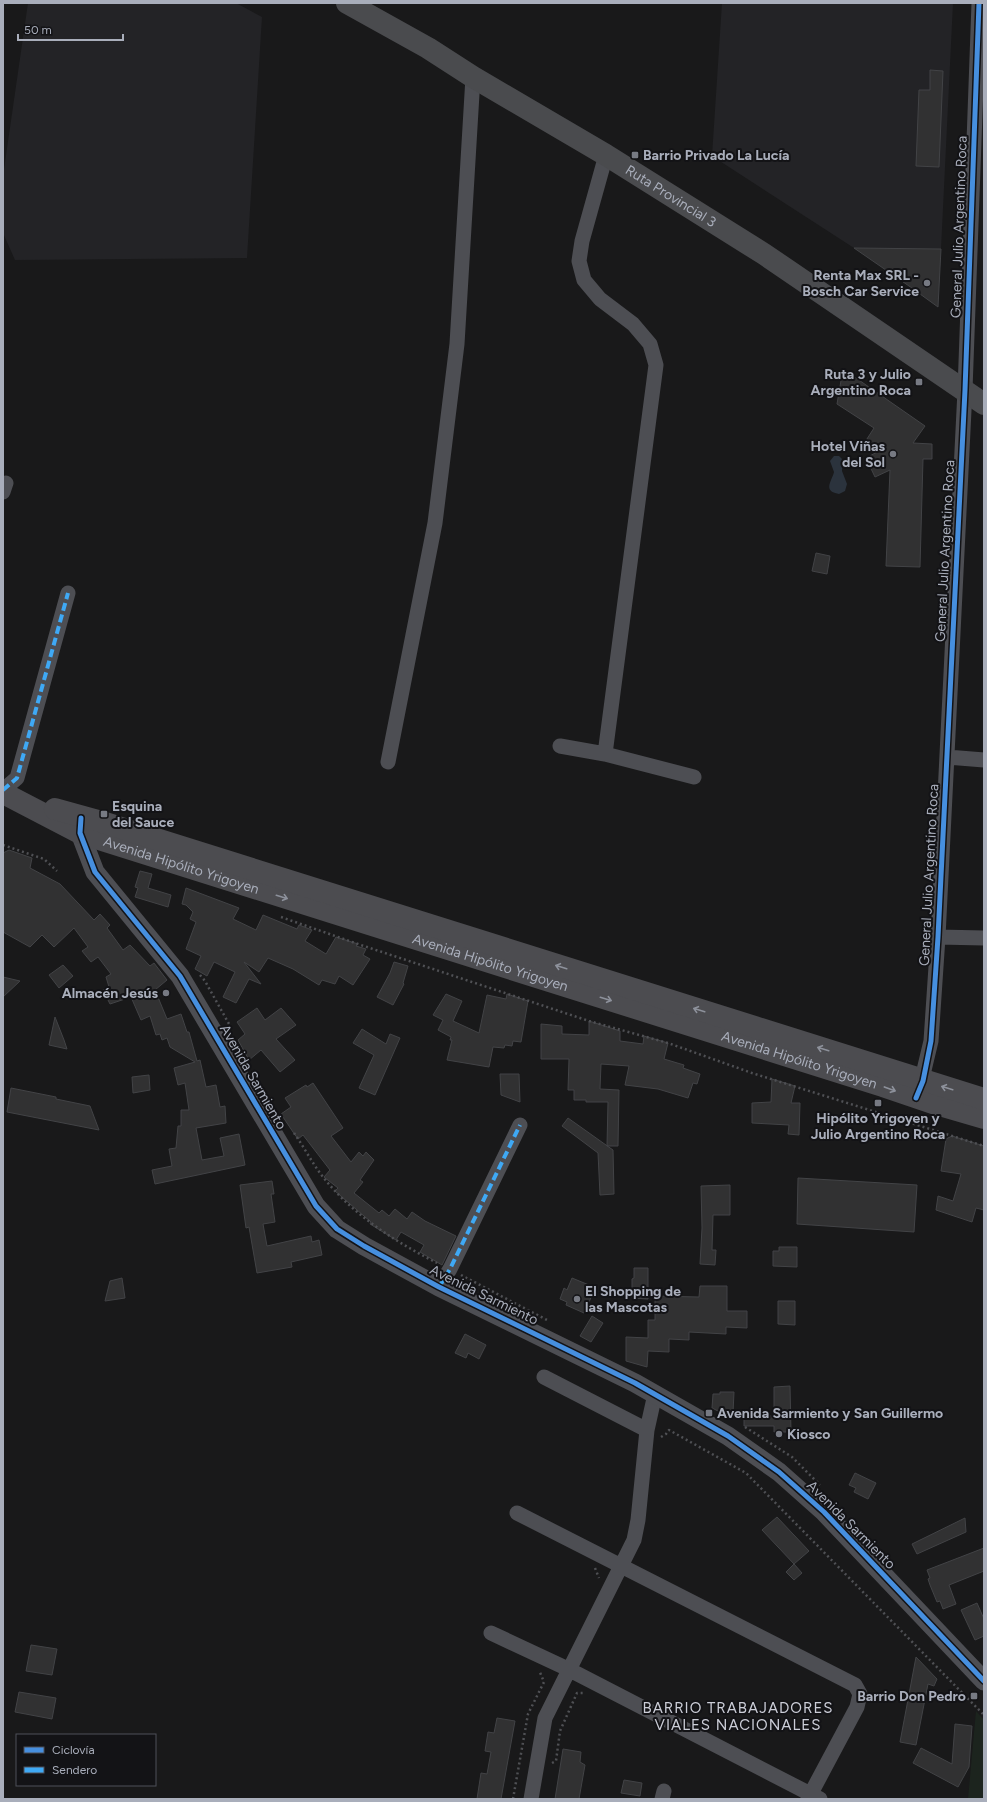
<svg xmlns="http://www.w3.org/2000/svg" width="987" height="1802" font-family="Figtree,sans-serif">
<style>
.built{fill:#232326}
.green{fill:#1c241e}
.water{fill:#2b333d}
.building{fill:#313132;stroke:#424346}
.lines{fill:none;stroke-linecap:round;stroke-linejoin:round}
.path{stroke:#4f5054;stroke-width:2.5;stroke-dasharray:2 3;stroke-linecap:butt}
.minor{stroke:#4d4e53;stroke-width:15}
.tertiary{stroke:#4d4e53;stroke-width:19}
.secondary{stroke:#4c4c50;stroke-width:22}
.primary{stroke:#4a4b4e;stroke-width:22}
.quiet{stroke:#3fa9f5;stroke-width:4;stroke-dasharray:8 4;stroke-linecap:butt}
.cycleway-casing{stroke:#131316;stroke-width:8}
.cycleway{stroke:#468fdf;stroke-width:5}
.oneway{stroke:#8d919b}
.poi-dot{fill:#777a83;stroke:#131316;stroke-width:1.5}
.labels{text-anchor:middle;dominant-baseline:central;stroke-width:4;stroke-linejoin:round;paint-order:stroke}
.poi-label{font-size:14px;font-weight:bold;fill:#a9aebb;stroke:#131316;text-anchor:start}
.street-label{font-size:14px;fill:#a9aebb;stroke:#131316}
.neighbourhood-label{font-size:15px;letter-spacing:1px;fill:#cbcdd7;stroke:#131316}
</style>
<rect width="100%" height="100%" fill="#19191a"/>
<path class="built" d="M28,3H236L262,17L247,258L15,260L3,233V176Z
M722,3H953L941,249L854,248L712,156Z"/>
<path class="green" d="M976,1711L984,1720V1799H968Z"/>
<path class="water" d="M834,456H839L843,460L842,471L847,484L845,491L839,494C822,491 832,481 834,472L830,461Z"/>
<path class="building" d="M930,70L943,71L939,167L916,166L919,90H930Z
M854,248L941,249L938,307L909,286Z
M843,369L925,426L913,443L932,444V459H923L920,567L886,566L890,470L875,477L866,458L879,451L865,442L874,428L837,404Z
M816,553L830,556L827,574L812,571Z
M9,850L32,858L30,868L60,884L94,920L100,914L110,925L107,928L123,950L130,945L150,966L154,963L167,980L155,990L167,1019L181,1014L187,1032H189L197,1061L200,1060L206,1087L216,1085L220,1107L225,1106L226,1123L196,1128L202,1160L224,1156L220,1138L239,1134L245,1165L155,1184L152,1170L172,1166L169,1149L176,1148L178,1126H181V1110H189L185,1083L178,1085L174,1068L195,1062L170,1047L167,1038L162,1040L160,1034L156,1035L150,1016L141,1020L131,997L110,1004L103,990L109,987L106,977L111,974L98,957L91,962L82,951L88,947L74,928L54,947L42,935L30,947L3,932V853Z
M140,871L152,874L148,888L171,895L168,907L135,897L138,888L135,887Z
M186,888L239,908L233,919L256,930L263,915L297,929L299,925L312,930L305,941L326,954L336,937L358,944L356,946L366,949L363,955L370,959L353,985L339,976L335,984L322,980L319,985L293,969L268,958L259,972L244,962L261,984L249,979L236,1003L223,997L235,972L214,962L207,976L195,969L201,956L186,949L196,922L190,919L193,912L186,905L182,904Z
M394,962L408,966L403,983L404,984L393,1005L377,997L390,973Z
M63,965L73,976L59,988L49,975Z
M3,977L20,981L3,997Z
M446,994L462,1001L453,1021L479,1033L487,995L506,999L507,994L528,1001L521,1042L513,1041L512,1046L505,1045L504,1048L493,1047L489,1067L447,1060L452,1040H450L451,1037L438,1030L443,1020L433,1015Z
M257,1008L265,1020L281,1008L296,1025L276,1039L295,1060L280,1072L261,1050L249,1060L238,1040L245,1034L237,1022Z
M55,1017L64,1040L67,1049L49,1045Z
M589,1021L620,1031V1041L643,1044L644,1036L668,1043L664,1059L684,1065L683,1068L700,1074L697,1084L693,1083L688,1098L658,1089L625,1085L629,1066L601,1064L600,1089L619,1090L618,1146H607L608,1102H586V1100H574V1090H568L569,1059H541V1024L562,1026V1034L589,1035Z
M362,1029L386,1044L390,1034L400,1038L375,1095L359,1088L374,1055L353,1043Z
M500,1074H519L520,1102L501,1095Z
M149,1075L150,1090L133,1093L132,1077Z
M772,1079L795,1086L791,1103H800L799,1135L788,1134L789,1125L752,1123V1103L771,1102Z
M313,1083L343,1128L331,1136L351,1162L359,1152L363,1156L366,1152L374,1160L360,1180L363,1182L354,1193L379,1213L382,1210L389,1216L395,1209L407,1219L412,1212L425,1221L456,1236L442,1265L420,1252L424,1245L401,1232L396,1240L370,1224L371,1222L335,1191L338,1188L324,1177L330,1170L303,1135L298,1139L293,1132L281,1114L291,1107L285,1098L306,1085L307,1087Z
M11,1088L56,1097V1099L90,1106L99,1130L7,1112Z
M568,1118L613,1150L614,1194L600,1195L598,1153L562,1126Z
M952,1136L984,1146V1210L976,1208L972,1222L936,1210L938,1196L953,1201L961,1174L941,1171L946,1139Z
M798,1178L917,1185L914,1232L797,1224Z
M272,1181L274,1194H271L275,1222L263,1224L267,1246L311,1236L312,1242L319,1240L322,1255L291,1262L292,1267L257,1273L249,1227L246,1228L240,1185Z
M730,1185V1215H713L712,1250H716L715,1265L700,1264L702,1228L701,1186Z
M779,1247H797V1267L773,1266V1251H779Z
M634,1268H648V1299L632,1298V1279L634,1278Z
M122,1278L125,1298L105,1301L110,1281Z
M572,1278L589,1285L587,1288L594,1291L584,1313L566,1305L567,1302L560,1299L564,1288L567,1290Z
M700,1286H727V1311H747V1328L726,1327V1334L689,1332V1340L669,1339V1352L648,1351L647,1367L626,1361V1337L648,1338V1320H655V1296L699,1297Z
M778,1301H795V1325L778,1324Z
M592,1316L603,1323L591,1342L580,1336Z
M465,1334L486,1345L479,1359L468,1353L466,1358L455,1353Z
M790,1386L791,1432H774V1426H744V1415L774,1416V1387Z
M720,1392H734L733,1413L720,1412L712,1408L713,1394H720Z
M855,1473L876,1483L868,1499L854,1492L856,1488L849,1485Z
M777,1517L809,1551L794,1564L762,1530Z
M965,1518L966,1532L917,1554L912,1544Z
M984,1548V1571L949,1585L956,1604L943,1609L940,1601L937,1602L930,1585L928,1579L930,1578L927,1570Z
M794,1564L802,1573L794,1580L786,1572Z
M977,1603L984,1619V1636L975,1640L961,1610Z
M31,1645L57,1649L52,1675L26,1671Z
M916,1657L937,1679L934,1686L928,1684L916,1745L900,1742Z
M19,1692L56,1698L52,1719L15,1712Z
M497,1718L515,1721L501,1799H477L481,1773L487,1774L491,1752L485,1751L488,1732L494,1733Z
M955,1724L972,1726L969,1767L958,1787L913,1763L921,1748L952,1764Z
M563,1749L581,1752L580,1762L585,1765L579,1799H555Z
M624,1780L642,1783L640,1796L621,1793Z"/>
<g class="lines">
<path class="path" d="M3,845L44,859L57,871
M281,917L358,944L589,1021L668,1043L752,1073L984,1146
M200,975L205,981L229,1024
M294,1133C304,1147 312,1163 323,1177C353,1215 394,1241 437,1263
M461,1275L547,1320
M745,1427L792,1457L820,1485
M661,1437L666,1434L669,1430L746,1473L984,1715
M595,1568L599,1578
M552,1763L556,1761L560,1731L577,1693H583
M513,1799L528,1714L544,1682L539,1670"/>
<path class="minor" d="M3,492L6,483
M560,746L605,754L694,777
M605,754L656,365L650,344L633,324L600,299L584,280L579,261L582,241L606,155
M947,757L984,760
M388,762L435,523L457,344L473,77
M3,790L17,778L68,593
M938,937L984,938
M920,1087L931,1041L938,937L965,390L979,3
M439,1287L450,1269L520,1125
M544,1377L647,1430
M517,1513L855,1685L860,1694L857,1707L808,1799
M491,1633L568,1669L820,1799
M531,1799L545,1718L634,1540L638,1520L647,1430L655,1394
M662,1799L664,1791"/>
<path class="tertiary" d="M81,821L80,833L95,872L180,976L316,1206L337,1229L364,1246L439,1287L635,1383L728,1436L779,1472L824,1512L984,1681"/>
<g class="secondary">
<path id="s1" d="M3,793L80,833L883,1086L936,1104L984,1118"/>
<path d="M55,809L102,822L984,1099"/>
</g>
<path class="primary" id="s2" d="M347,3L428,48L473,77L606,155L764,254L984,404"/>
<path class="quiet" d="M3,790L17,778L68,593
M439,1287L450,1269L520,1125"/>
<defs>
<path id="cycleway" d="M81,818L80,833L95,872L180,976L316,1206L337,1229L364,1246L439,1287L635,1383L728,1436L779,1472L824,1512L984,1681
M916,1098L923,1081L931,1041L938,937L965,390L979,3"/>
</defs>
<use href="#cycleway" class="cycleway-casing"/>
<use href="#cycleway" class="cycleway"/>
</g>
<defs><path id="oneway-shaft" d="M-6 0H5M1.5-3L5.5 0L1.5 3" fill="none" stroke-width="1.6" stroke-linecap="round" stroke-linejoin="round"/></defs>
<g class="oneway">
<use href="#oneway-shaft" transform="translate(282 897) rotate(17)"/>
<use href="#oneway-shaft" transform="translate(561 967) rotate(-163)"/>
<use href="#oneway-shaft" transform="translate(606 999) rotate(17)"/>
<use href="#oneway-shaft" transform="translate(699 1010) rotate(-163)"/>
<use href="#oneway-shaft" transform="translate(823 1049) rotate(-163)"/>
<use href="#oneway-shaft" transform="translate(947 1088) rotate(-163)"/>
<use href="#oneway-shaft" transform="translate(890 1089) rotate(20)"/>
</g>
<g class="poi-dot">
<rect x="631" y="151" width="8" height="8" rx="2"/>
<circle cx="927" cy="283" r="4"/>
<rect x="915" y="378" width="8" height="8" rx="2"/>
<circle cx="893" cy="454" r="4"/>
<rect x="100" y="810" width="8" height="8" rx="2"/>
<circle cx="166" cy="993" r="4"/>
<rect x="874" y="1099" width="8" height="8" rx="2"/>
<circle cx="577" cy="1299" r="4"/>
<rect x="705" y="1409" width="8" height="8" rx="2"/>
<circle cx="779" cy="1434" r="4"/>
<rect x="970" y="1692" width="8" height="8" rx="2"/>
</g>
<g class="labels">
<g class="poi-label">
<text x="643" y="155">Barrio Privado La Lucía</text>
<text x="919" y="275" text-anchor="end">Renta Max SRL -<tspan x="919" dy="16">Bosch Car Service</tspan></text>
<text x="911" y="374" text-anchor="end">Ruta 3 y Julio<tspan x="911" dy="16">Argentino Roca</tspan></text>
<text x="885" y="446" text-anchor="end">Hotel Viñas<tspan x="885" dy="16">del Sol</tspan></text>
<text x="112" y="806">Esquina<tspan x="112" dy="16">del Sauce</tspan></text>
<text x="158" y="993" text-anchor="end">Almacén Jesús</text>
<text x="878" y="1118" text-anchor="middle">Hipólito Yrigoyen y<tspan x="878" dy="16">Julio Argentino Roca</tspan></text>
<text x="585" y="1291">El Shopping de<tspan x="585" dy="16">las Mascotas</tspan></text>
<text x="717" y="1413">Avenida Sarmiento y San Guillermo</text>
<text x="787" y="1434">Kiosco</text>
<text x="966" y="1696" text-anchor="end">Barrio Don Pedro</text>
</g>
<g class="street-label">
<text stroke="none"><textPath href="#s2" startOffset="377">Ruta Provincial 3</textPath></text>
<text transform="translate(959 227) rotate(-88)">General Julio Argentino Roca</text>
<text transform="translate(945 551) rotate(-87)">General Julio Argentino Roca</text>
<text stroke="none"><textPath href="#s1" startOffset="193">Avenida Hipólito Yrigoyen</textPath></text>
<text transform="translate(929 875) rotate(-87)">General Julio Argentino Roca</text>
<text stroke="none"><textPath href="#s1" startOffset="517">Avenida Hipólito Yrigoyen</textPath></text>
<text stroke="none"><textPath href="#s1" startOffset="841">Avenida Hipólito Yrigoyen</textPath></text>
<text transform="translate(253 1077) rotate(60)">Avenida Sarmiento</text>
<text transform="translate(484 1295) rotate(26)">Avenida Sarmiento</text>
<text transform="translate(851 1525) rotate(45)">Avenida Sarmiento</text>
</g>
<g class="neighbourhood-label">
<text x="738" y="1708">BARRIO TRABAJADORES<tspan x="738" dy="17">VIALES NACIONALES</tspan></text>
</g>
</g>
<rect width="987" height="1802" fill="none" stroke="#a9aebb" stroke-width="8"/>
<rect x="16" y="1734" width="140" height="52" fill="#131316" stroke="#4f5158"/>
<rect x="24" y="1747" width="20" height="6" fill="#468fdf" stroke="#4f5158"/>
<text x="52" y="1754" font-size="12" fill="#a9aebb">Ciclovía</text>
<rect x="24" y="1767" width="20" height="6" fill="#3fa9f5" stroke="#4f5158"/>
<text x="52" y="1774" font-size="12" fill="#a9aebb">Sendero</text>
<path d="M18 34v6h105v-6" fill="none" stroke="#a9aebb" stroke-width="2"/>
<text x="24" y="34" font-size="12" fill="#a9aebb" stroke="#131316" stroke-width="3" paint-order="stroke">50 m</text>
</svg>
